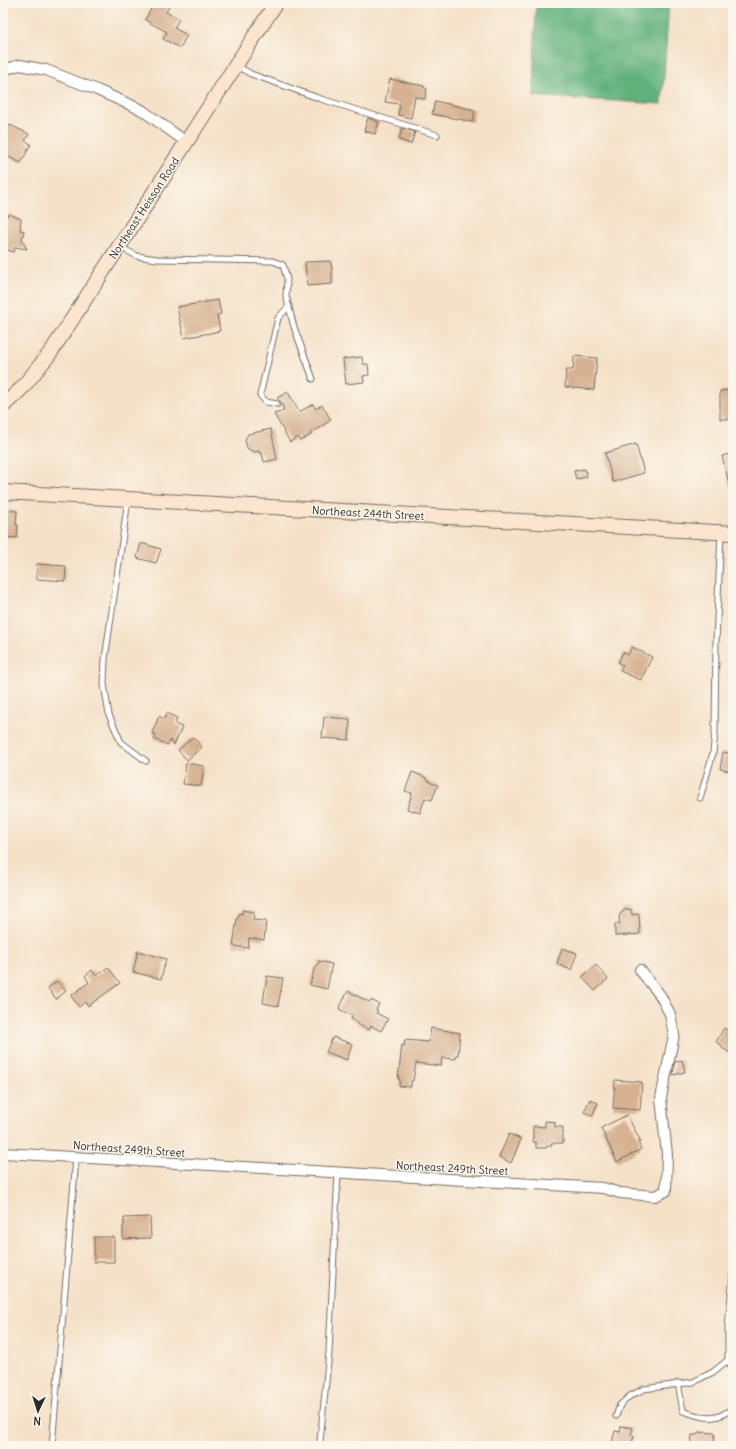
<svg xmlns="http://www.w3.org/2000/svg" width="736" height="1449" font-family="Delius,sans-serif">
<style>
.forest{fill:#60b07b;stroke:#466e53}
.building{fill:#d7b190}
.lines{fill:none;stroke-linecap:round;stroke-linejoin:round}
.lane-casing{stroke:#726b62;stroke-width:7}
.street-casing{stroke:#726b62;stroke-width:12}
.secondary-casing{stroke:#726b62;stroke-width:16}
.lane{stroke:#fff;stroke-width:5}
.street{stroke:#fff;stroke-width:10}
.secondary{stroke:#fce5cf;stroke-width:14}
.labels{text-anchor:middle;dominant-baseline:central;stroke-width:3;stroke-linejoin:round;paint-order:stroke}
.street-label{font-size:11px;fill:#2b2b2b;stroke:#fbf7ec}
</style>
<rect width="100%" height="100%" fill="#fbf7ec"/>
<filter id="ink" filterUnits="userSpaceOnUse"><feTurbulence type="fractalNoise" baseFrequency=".025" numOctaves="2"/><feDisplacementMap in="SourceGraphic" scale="8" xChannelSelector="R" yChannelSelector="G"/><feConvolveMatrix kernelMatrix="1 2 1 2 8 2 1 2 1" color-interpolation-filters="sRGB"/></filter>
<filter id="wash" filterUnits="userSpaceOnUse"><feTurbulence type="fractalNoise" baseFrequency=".012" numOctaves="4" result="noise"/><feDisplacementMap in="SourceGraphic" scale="16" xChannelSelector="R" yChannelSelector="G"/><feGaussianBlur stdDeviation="0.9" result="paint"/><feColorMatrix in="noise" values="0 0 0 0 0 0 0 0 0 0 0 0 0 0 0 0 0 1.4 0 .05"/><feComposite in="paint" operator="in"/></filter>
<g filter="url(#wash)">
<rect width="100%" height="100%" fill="#f5e1c8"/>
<path class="forest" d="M536,3H669L662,104L533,96Z"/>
<g id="blocks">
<path class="building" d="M154,3H171L166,12L179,19L174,28L187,35L180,48L163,39L167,32L145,20Z
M390,79L424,86V88L427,89L425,99L415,97L411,118L398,115L400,104L385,102Z
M435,101L475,110L473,122L432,114Z
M368,118L379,122L375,134L364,131Z
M10,125L29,134L25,141L31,144L21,163L3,154V139Z
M402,128L415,132L411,144L399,140Z
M9,214L21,219L20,230L24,231L22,240L27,249L15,247L14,252L3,249V215L7,216Z
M331,261V267H332V284L307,286L305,262Z
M218,300L221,314L217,315L220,331L184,338L177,307Z
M574,356L597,358L594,390L565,387L566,370H573Z
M362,357L363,364H368L369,375L363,376L364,382L346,384L343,359Z
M733,390V419H720V391Z
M288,392L299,412L313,404L315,409L322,405L331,420L323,425V426L310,433L311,435L300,441L298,437L290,442L274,414L284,411L281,402L277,398Z
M271,429L277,459L264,462L262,453H260L259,451L254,452L247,448L245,440L248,434Z
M636,444L644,473L613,482L605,453Z
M733,453V487H730L722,456Z
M585,469L587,477L576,479L574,471Z
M4,510L17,511L16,525H18L17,538L5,537L6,519L4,518Z
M141,543L161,549L156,563L137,558Z
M37,564L66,566L65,581L36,579Z
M632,647L652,657L641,680L620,671L623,665L618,663L623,652L628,655Z
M167,713L177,718L175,724L182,727L174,745L170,740L168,745L154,739L156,735L152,733L159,716L164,719Z
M324,717L350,719L349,740L322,738Z
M193,737L202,747L187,760L178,750Z
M723,752L733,754V772L720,769Z
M186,763L204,766L201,786L183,784Z
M412,772L425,777L431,783L438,785L432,800L425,798L420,813L407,809L412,793L405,791Z
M631,909L632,915L639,914L640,934L615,936V924H620L619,916L624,910Z
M242,910L254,912L253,920L266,921L264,940L249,938L248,948L233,946L237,918H238L239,913L242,914Z
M562,948L577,953L571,970L557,964Z
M138,951L166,959L161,979L133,972Z
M319,961L332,964L327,989L310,985L315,966L317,967Z
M596,965L608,979L595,991L582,977Z
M108,967L120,983L88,1006L85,1002L79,1007L71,996L89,982L85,976L92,970L96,976Z
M267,976L283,978L278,1006L263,1003Z
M57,981L66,991L56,999L48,988Z
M348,991L369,1002L371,1000L379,1004L376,1010L378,1011L376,1013L388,1019L381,1031L371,1026L369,1030L357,1024L358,1023L351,1019L352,1016L339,1009Z
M431,1028L460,1033L458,1055H456V1059L442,1058L441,1066L416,1063L413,1081H411V1087L399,1086L400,1079H398L402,1045L404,1046L405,1040L429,1042Z
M724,1028L733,1033V1055L722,1048L723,1046L716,1042Z
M333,1037L352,1044L347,1060L326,1052Z
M682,1060L685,1072L673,1075L675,1062Z
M615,1080L642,1082L640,1110L613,1108Z
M590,1099L598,1103L592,1116L584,1112Z
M627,1115L641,1142H638L641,1149L617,1162L601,1128Z
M545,1121L555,1122V1127H563V1143H551V1146H547L546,1148H536V1142H533V1126L545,1127Z
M509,1134L521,1139L511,1163L499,1157Z
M150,1217L151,1238L123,1239V1226H124V1218Z
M94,1237H114V1262H94Z
M621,1426L633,1428L631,1435L634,1436L631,1446H611L615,1431L620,1432Z
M698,1432L715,1433L714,1446H691L692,1435H697Z"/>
</g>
</g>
<g filter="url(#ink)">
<use href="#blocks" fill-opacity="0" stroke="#726b62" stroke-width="1"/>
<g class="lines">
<defs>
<path id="lane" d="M237,66L251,74L321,99L437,135
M120,247L137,256L157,259L273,261L283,265L287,279L286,296L294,327L313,379
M277,404L266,402L260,395L278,318L289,306
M128,500L105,659L104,684L109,715L121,742L146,761
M700,798L713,753L715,732L716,642L721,533
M728,1360L733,1371
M678,1383L683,1411C702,1418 717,1423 733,1407
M616,1416L620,1405L630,1396L644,1389L693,1382L713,1372L728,1360V1329L733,1273
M52,1446L76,1158
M321,1446L320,1441L329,1352L338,1173"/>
<path id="street" d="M3,70L20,65L46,70L97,90L142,110L186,142
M3,1153L603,1188L620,1193L655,1196L666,1191L667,1155L661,1098L674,1035L670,1014L660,995L640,970"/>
<path id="secondary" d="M3,406L22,388L51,352L276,3
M3,492L733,533"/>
</defs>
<use href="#lane" class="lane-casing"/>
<use href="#street" class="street-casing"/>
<use href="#secondary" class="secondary-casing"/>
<use href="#lane" class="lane"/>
<use href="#street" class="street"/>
<use href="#secondary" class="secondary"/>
</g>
</g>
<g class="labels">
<g class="street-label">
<text transform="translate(144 208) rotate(-57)">Northeast Heisson Road</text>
<text transform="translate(368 513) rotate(3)">Northeast 244th Street</text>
<text transform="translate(129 1149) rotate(4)">Northeast 249th Street</text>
<text transform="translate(452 1168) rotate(3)">Northeast 249th Street</text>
</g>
</g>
<rect width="736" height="1449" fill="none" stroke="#fbf7ec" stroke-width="16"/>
<g transform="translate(38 1411) rotate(184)" stroke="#fbf7ec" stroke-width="3" paint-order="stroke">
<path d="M0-3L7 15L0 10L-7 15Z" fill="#2b2b2b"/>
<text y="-6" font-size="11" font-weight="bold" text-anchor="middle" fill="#2b2b2b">N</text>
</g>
</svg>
